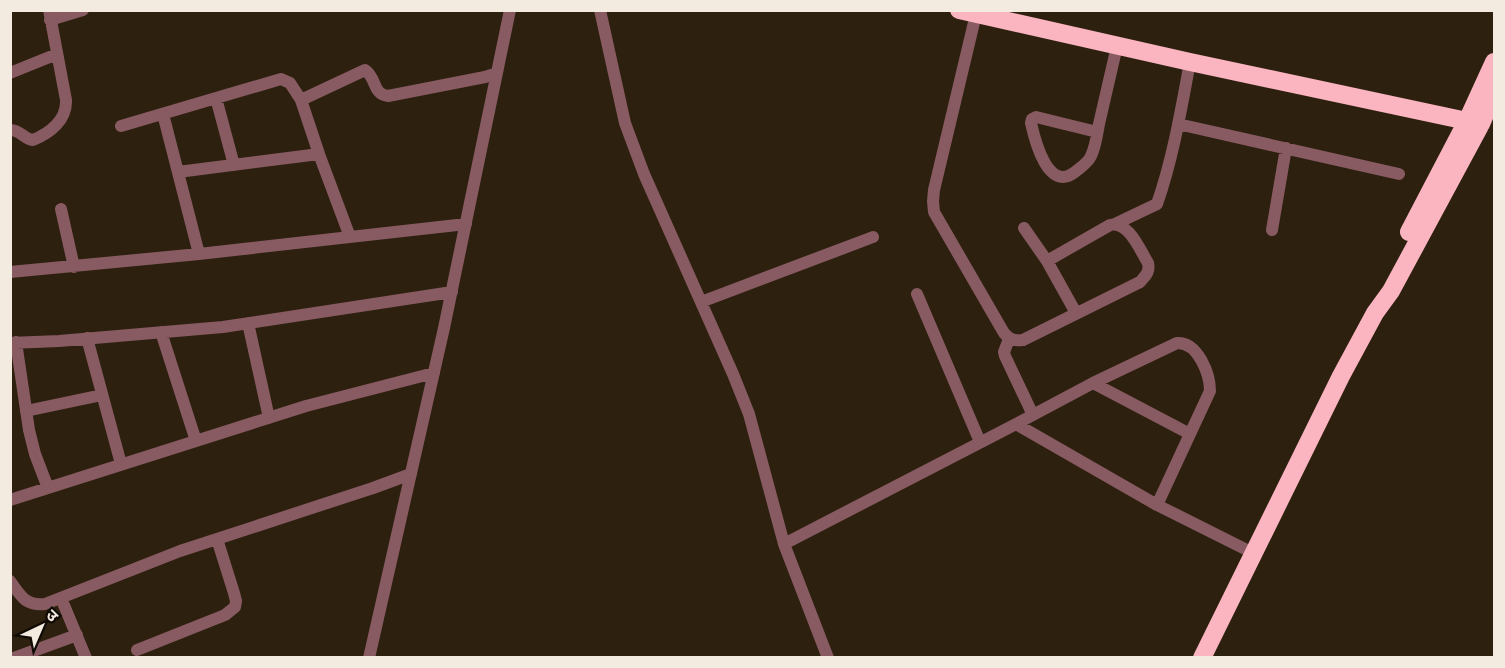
<svg xmlns="http://www.w3.org/2000/svg" width="1505" height="668" font-family="Figtree,'Noto Sans Devanagari',sans-serif">
<style>
.lines{fill:none;stroke-linecap:round;stroke-linejoin:round}
.street{stroke:#885a62;stroke-width:12}
.highway{stroke:#fbb5c1;stroke-width:18}
</style>
<rect width="100%" height="100%" fill="#2d200e"/>
<g class="lines">
<path class="street" d="M600,10L625,123L644,174L733,374L749,414L784,544L828,658
M976,14L934,190L933,201L934,212L1004,333C1010,340 1014,341 1023,340L1140,282C1146,275 1150,272 1148,263C1140,250 1128,220 1110,225L1047,261
M50,20L83,10
M10,73L57,54
M216,98L234,165
M301,100L365,70C377,78 372,94 388,96L485,77L497,73
M163,114L199,254
M1178,124L1399,174
M121,126L281,79L290,83L301,100L319,154L350,237
M10,130C19,129 24,139 33,140C50,133 67,120 66,100L49,10
M1097,132L1036,117L1032,119L1031,123C1035,141 1048,193 1075,172C1081,167 1088,163 1091,156C1096,146 1097,134 1099,124C1105,98 1111,72 1117,46
M178,172L319,154
M61,209L74,267
M1115,224L1157,204C1173,158 1181,110 1190,62
M1024,228L1047,261L1076,313
M1272,230L1286,148
M10,272L199,254L466,224
M917,294L980,442
M701,302L873,237
M248,323L269,418
M161,332L196,441
M87,338L121,464
M1009,339L1004,352L1005,356L1033,415
M16,342L29,430L35,454L48,488
M10,343L59,341L223,327L452,292
M1093,383L1190,434
M26,411L102,395
M1016,424L1157,505L1253,553
M10,500L306,406L434,373
M784,544L1016,424L1093,383L1177,343C1198,342 1210,374 1210,391L1157,505
M10,581C21,596 25,606 45,604L180,551L373,488L411,474
M61,598L86,658
M137,650L225,615L235,607L236,601L234,593L217,539
M14,658L77,635
M369,658L444,328L510,10"/>
<path class="highway" d="M959,10L1190,62L1481,124
M1409,232L1467,121L1494,62
M1202,658L1341,376L1375,313L1391,291L1481,124L1494,94"/>
</g>
<rect width="1505" height="668" fill="none" stroke="#f4ebe0" stroke-width="24"/>
<g transform="translate(42 626) rotate(44)" stroke="#110b05" stroke-width="4.5" paint-order="stroke">
<path d="M0-4.5L10 22L0 15L-10 22Z" fill="#f4ebe0"/>
<text y="-9" font-size="16" font-weight="bold" text-anchor="middle" fill="#f4ebe0">उ</text>
</g>
</svg>
